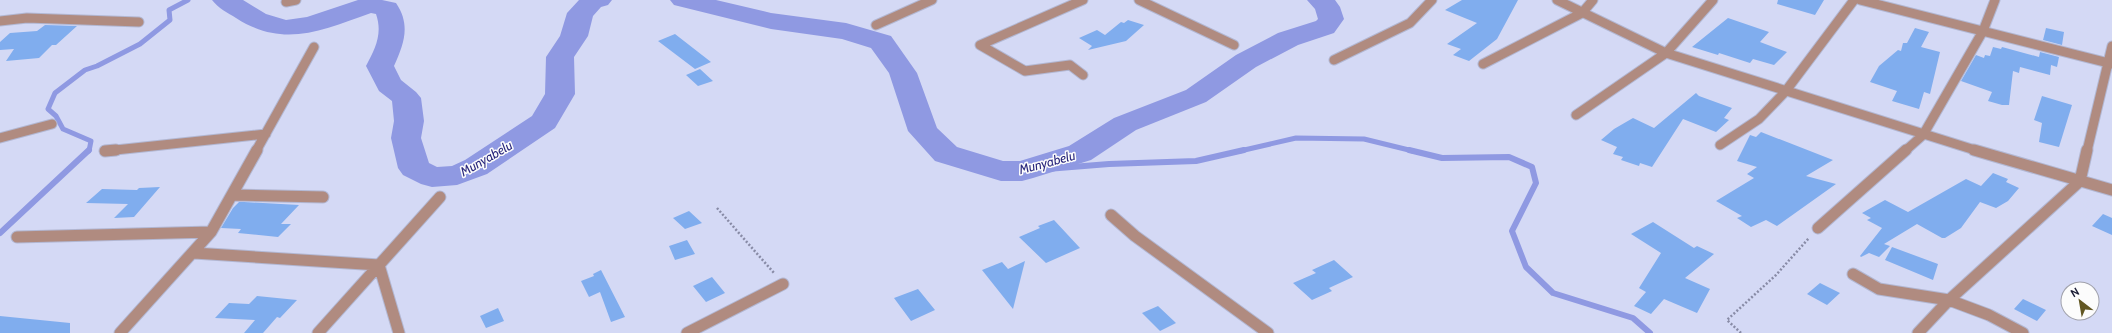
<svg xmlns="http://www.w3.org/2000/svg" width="2112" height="333" font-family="Cabin,sans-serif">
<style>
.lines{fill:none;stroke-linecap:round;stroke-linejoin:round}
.stream-far1{stroke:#8f99e2;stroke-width:5}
.stream{stroke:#8f99e2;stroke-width:6}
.river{fill:#8f99e2;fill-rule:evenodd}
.building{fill:#80adee}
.minor-far1-casing{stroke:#b2b7d2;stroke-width:11}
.minor-casing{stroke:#b2b7d2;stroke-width:13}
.path{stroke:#888ba6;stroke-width:2.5;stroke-dasharray:2 2;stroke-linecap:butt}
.minor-far1{stroke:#b08b80;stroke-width:9}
.minor{stroke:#b08b80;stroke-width:11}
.labels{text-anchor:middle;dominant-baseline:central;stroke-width:3;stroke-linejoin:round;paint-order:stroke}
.water-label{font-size:13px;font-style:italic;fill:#2b297d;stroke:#fcfcfc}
</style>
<rect width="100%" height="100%" fill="#d4d9f5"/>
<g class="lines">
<path class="stream-far1" d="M89,151L91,141L63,129L56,116L48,109L55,93L85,70L97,66L140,44L170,20L169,10L188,0
M1240,151L1296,138L1364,139L1413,151"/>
<path class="stream" d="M1409,150L1442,158L1509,157L1532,167L1536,183L1512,231L1526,267L1553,293L1633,318L1650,333
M1022,171L1109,164L1196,161L1244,150
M0,233L89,150"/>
<path class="river" d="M212,0H243L266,14L286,20L307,17L358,0H382L396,3C411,25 404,44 394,66L401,80L416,92L421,98L424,121L421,138L429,163L437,167L452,166L465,160L532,116L545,94L546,57L560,36L567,13L579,0H612L608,5L601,7L593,16L588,36L574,57L575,94L555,128L487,174L457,185L432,187L421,184L403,175L398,168L391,138L394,121L392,101L379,91L366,66C375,49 383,34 376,14L371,13C322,30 284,49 236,18C228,13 218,8 212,0Z
M670,0H716L771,13L846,23L891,36L917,73L937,128L957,147L1003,161H1020L1069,146L1114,118L1186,90L1236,55L1278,33L1316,21L1318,19L1315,9L1307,0H1335L1340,7L1344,19L1334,33L1298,45L1256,67L1206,102L1136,130L1091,160L1033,178L1022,181H1001L935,161L908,131L889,73L871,48L842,39L771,29L674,5Z"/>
</g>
<path class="building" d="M1462,0H1518L1497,39L1469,61L1453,55L1461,49L1447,44L1477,23L1445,10Z
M1778,0H1824L1815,15L1777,4Z
M1728,18L1769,32L1760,42L1787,52L1774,65L1753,59L1750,63L1719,53L1718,55L1692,47Z
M1128,20L1144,25L1126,41L1088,50L1092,46L1079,38L1097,30L1105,35L1121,22L1124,23Z
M45,25L77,26L56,45H52L39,58L6,61L14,49L0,50V42L10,33L37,31Z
M1915,28L1929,32L1921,47L1940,52L1930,94L1924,92L1919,109L1892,101L1897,91L1870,82L1879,66L1898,50L1901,51L1903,43H1907Z
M2046,28L2064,32L2062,45L2043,40Z
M675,34L711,62L695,69L658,41Z
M1993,47L2001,49L2002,47L2039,57L2040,52L2059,57L2057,67L2051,65L2050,75L2020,67L2019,73L2013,71L2009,105H2002L1988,101L1992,92L1961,81L1976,55L1984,58L1985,55L1990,56Z
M700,69L713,81L698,86L686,75Z
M1696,93L1699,96L1732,108L1724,118L1729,120L1716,132L1683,119L1652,167L1640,163L1639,166L1621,160L1623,157L1613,154L1617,147L1601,140L1614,129L1633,118L1654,128Z
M2042,96L2072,105L2059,147L2039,142L2042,123L2034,120Z
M1761,132L1833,160L1806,176L1836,184L1777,226L1766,220L1751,227L1737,218L1742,216L1716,201L1754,178L1747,174L1757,167L1737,161L1750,135L1756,137Z
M1993,173L2008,179L2006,182L2019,188L2008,201L1996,208L1980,202L1961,228L1945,238H1942L1917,224L1884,244L1890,246L1879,257L1869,253L1861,257L1860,256L1882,228L1867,220L1871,218L1862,213L1885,200L1908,212L1966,179L1981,186Z
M160,187L134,217L114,218L128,204L86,203L102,189L137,190L139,188Z
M239,202H244L299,205L281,224H291L278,237L238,233L241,229L221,228L233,208Z
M689,211L702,223L685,229L673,218Z
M2103,214L2112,218V235L2092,226Z
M1054,220L1080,248L1046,263L1019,237L1040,228L1038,226Z
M1653,222L1694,248L1697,246L1714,254L1685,278L1710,289L1697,313L1664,299L1651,314L1634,306L1646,292L1639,288L1661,253L1631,234Z
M687,240L695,254L675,260L669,246Z
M1892,247L1938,264L1933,280L1885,260Z
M1334,260L1353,277L1329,288L1332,291L1312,300L1293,283L1316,273L1312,270Z
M1025,261L1013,309L982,270L1002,262L1008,269Z
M601,270L625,317L611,322L600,292L589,297L581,281L594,276L593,274Z
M712,277L725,293L706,302L693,286Z
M1820,283L1840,293L1827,305L1807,294Z
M918,289L935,310L911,321L894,298Z
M257,296L297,300L280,318L277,317L263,333H244L255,320L215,318L229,303L249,304Z
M2023,299L2046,310L2037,321L2014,309Z
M1158,306L1176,323L1160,331L1142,313Z
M498,308L504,321L486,328L480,316Z
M0,316L70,323V333H0Z"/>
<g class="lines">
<defs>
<path id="minor-far1" d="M1139,0L1234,45
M1557,0L1666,53L1978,151
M1860,0L2112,64
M286,2L296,0
M0,21L27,18L139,22
M876,25L932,0
M980,45L1025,71L1070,65L1083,75
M980,45L1083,0
M1334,60L1410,23L1432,0
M1483,64L1582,13L1593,0
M1576,115L1666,53L1713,0
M0,138L52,124
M1720,145L1759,119L1785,92L1854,0
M106,151L266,134
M256,151L314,47
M1905,151L1923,135L1983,31L1995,0
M2087,151L2112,46"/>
<path id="minor" d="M1974,150L2112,190
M105,151L116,150
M233,195L323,197
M1111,215L1135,236L1268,333
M1818,228L1906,150
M17,237L211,232
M194,253L379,265L399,333
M1853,274L1879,289L1949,300L1989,315L2023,333
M120,333L211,232L257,150
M318,333L440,197
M687,333L783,284
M1918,333L1949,300L2080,181L2087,150"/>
</defs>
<use href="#minor-far1" class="minor-far1-casing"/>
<use href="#minor" class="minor-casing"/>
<path class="path" d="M717,208L774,273
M1741,333L1727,320L1776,275L1809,238"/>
<use href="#minor-far1" class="minor-far1"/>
<use href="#minor" class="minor"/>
</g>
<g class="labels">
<g class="water-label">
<text transform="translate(486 158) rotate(-30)">Munyabelu</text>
<text transform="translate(1047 162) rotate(-15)">Munyabelu</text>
</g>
</g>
<g transform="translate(2080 301) rotate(329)"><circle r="19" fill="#fcfcfc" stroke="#a1a2ac"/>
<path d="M0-3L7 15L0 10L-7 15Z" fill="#625723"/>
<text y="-6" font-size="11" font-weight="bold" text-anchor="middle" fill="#181a33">N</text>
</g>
</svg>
